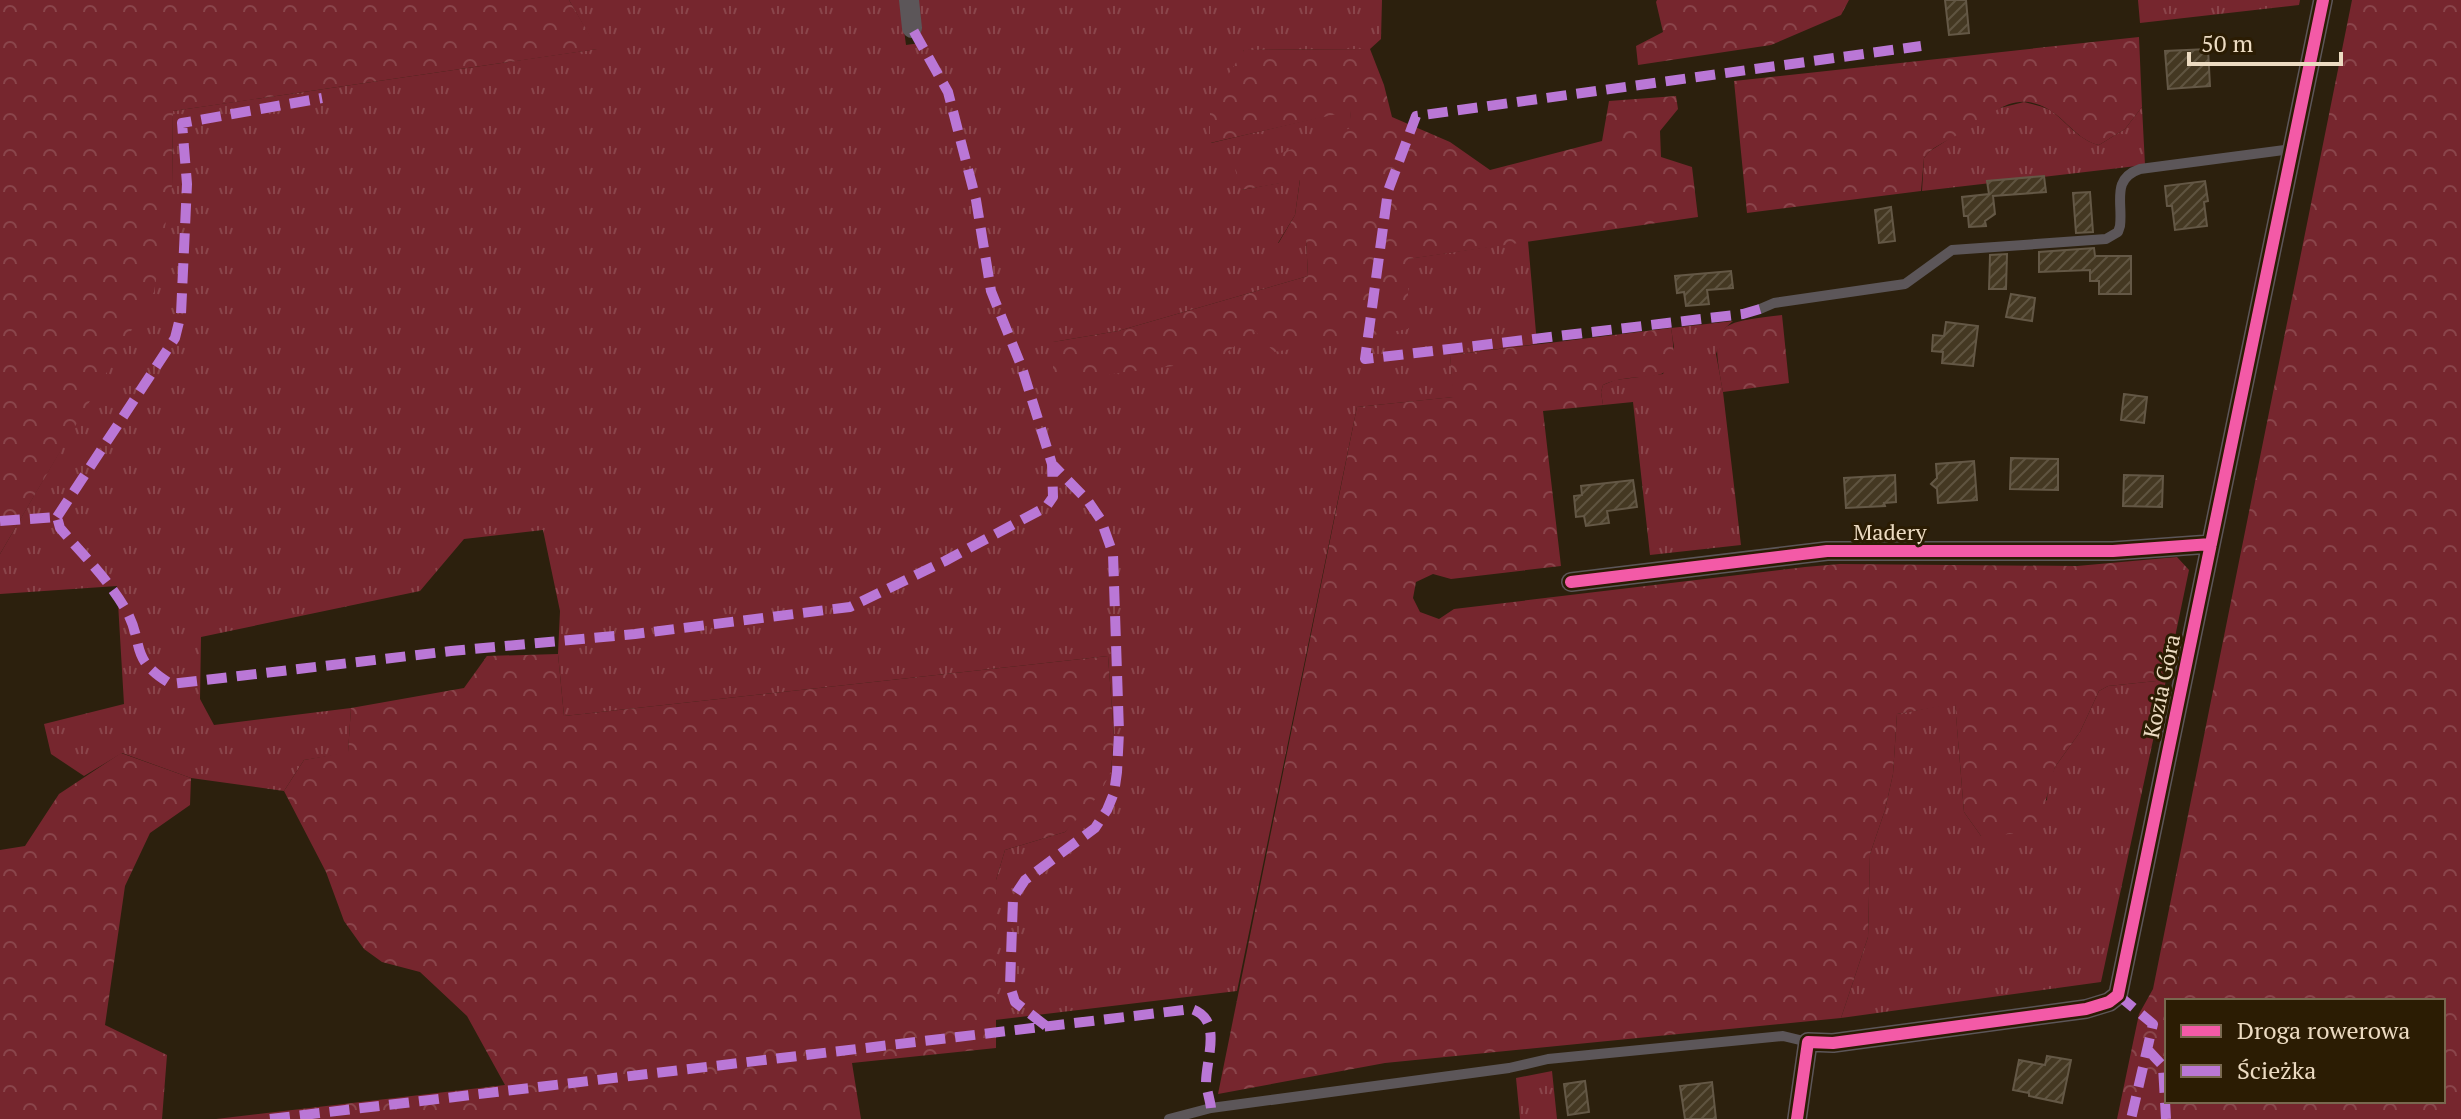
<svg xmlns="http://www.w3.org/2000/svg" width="2461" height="1119" font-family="'PT Serif',serif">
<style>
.grass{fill:url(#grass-tufts)}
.forest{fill:url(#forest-crowns);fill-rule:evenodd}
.building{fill:url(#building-hatch);stroke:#645846;stroke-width:2}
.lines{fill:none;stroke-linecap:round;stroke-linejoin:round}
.service{stroke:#5c5659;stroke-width:10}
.minor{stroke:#5c5659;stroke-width:20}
.quiet{stroke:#ba77d6;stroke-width:10;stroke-dasharray:20 10;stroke-linecap:butt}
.cycleway-casing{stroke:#2b1c03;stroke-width:17}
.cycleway{stroke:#f35aa7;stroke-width:12}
.labels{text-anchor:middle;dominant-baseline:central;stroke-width:6;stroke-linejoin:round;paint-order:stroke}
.street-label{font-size:22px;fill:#ecdbc2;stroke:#2b1c03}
</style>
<defs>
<pattern id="grass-tufts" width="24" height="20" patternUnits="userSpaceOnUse" patternTransform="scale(2)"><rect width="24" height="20" fill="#76262e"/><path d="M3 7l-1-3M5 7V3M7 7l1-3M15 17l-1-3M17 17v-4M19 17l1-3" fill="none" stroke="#8a454b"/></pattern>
<pattern id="forest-crowns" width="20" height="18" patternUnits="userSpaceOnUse" patternTransform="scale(2)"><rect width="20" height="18" fill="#76262e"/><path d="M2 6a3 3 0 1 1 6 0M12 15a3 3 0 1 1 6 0" fill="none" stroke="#8a454b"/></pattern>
<pattern id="building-hatch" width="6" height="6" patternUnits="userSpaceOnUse" patternTransform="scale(2)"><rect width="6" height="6" fill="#443822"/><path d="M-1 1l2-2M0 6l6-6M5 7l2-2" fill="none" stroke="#5f5440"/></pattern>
</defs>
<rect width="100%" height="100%" fill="#2c200d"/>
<path class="grass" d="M569,0H900L906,45L920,43L916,0H1382L1381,39L1370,49L1244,50L1211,143L1350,110L1352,128L1242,190L1300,179L1295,215L1278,243L1306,238L1308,276L1118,331L1053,342L1254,330L1408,329L1407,259L1528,241L1537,344L1450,355L1454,397L1357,407L1237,991L995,1020L996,880L1005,850L1065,832L1111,771L1114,736L1108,656L564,716L558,654L560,611L543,530L464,539L420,591L201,637L200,699L214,725L351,708L348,753L304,760L284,791L191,778L122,753L84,776L51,754L44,724L124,704L117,586L0,594V554L60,451L172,186L173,111L597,49Z
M2138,0H2300L2299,5L2140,23Z
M2024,102C2032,104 2042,106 2050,110C2067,122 2078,140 2099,145L2125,129L2142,107L2145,165L1922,191L1924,158L1930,151L1996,109Z
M1733,321L1724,329L1716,354L1723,392L1741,545L1650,555L1633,402L1603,405L1601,392L1603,385L1615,380L1663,374L1674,347L1671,328Z
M2166,680L2101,982L1841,1018L1868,937L1870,854L1885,810L1893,774L1897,714L1955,703L1964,812L1981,836L2047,800L2048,785L2055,767L2080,732L2099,691L2108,686Z
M1552,1071L1557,1119H1520L1516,1078Z"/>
<path class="forest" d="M0,0H569L598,49L173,111L172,186L154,292L0,554Z
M1657,0H1849L1841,15L1771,45L1638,65L1636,46L1663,32L1656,2Z
M2352,0H2461V1119H2117L2139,1014L2153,989ZM2167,1001H2443V1101H2167Z
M2139,37L2142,107L2125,129L2099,145C2077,140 2067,120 2048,109C2014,90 1994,113 1968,129C1955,137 1942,142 1930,151L1924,158L1921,191L1747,213L1734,81Z
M1370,49L1384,85L1392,117L1450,142L1490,170L1602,141L1609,101L1676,96L1678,109L1660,131L1661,157L1692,167L1698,217L1408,259V329L1274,352L1254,330L1218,360L1053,382V342L1118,331L1308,276L1306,239L1278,244L1295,215L1300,180L1241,190L1235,169L1351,128L1350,111L1210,143V103L1244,50Z
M1782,315L1789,383L1723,392C1710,323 1714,323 1782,315Z
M1671,328C1683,397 1645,366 1603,385L1601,392L1603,405L1543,411L1561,566L1451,579L1433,574L1416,582L1413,598L1420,612L1439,619L1454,609L1805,567L1840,564L2077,566L2177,557L2189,570L2166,680L2108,686L2099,691L2080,732L2055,767L2037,832L1981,836L1964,812L1955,704L1897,714L1893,774L1885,810L1870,854L1868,937L1841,1018L1385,1063L1218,1094L1357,407L1453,397L1450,355Z
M558,654L564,716L1108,656L1114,736L1111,771L1100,794L1065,832L1005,850L996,880V1048L852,1063L861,1119H216L505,1085L467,1016L420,972L382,962L364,949L344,921L326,872L284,791L304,760L348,752L351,708L464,688L487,656Z
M121,753L191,778L190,805L150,833L125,886L105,1025L167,1055L162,1119H0V850L25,846L59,794Z"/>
<path class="building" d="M1945,0H1966L1969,33L1949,35Z
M2208,49L2210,86L2168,89L2165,51Z
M2044,176L2046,192L1993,196L1995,214L1985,221L1986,226L1969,227L1968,216H1964L1962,197L1989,194L1987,181Z
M2205,181L2208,201L2204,202L2207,226L2175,230L2172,206H2167L2165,186Z
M2090,192L2093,232L2076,233L2073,193Z
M1891,207L1895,241L1879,243L1875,210Z
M2094,248L2095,256H2131V294H2099V281H2090V270L2039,272V252Z
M2007,254L2006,289H1989L1990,255Z
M1731,271L1733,288L1707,290L1709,304L1686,306L1684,292L1677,293L1675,276Z
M2011,294L2035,298L2032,321L2006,317Z
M1946,322L1978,326L1973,366L1942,363L1943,352L1932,351L1933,335L1944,336Z
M2124,394L2147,397L2144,423L2121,420Z
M2011,458L2058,459V490L2010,489Z
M1974,461L1977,500L1938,503L1937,489L1931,484L1937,478L1936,464Z
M1895,475L1896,502L1884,503L1885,506L1846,508L1844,478Z
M2124,475L2163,476L2162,507L2123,506Z
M1633,480L1637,507L1607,511L1609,523L1586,526L1584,516L1576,517L1574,496L1582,495L1581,486Z
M2047,1056L2071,1060L2062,1103L2029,1096V1093L2013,1090L2019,1060L2045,1065Z
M1585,1081L1589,1112L1568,1115L1564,1084Z
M1712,1082L1716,1119H1685L1680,1086Z"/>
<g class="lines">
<path class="service" d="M1760,309L1774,303L1905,284L1952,250L2106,239L2118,232L2120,226C2123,202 2111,179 2140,169L2292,149
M1169,1119L1211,1108L1509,1068L1548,1059L1783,1036L1808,1042"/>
<path class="minor" d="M909,0L912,28
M1571,582L1827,551H2113L2211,544
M1797,1119L1808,1042L1833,1043L2086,1009L2109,1002L2118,995L2323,0"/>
<path class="quiet" d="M1760,309L1743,314L1365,359L1388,191L1416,116L1921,46
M57,517L175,338L181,314L187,184L182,123L322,98
M0,521L57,517L60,528C82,554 110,581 127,612C145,646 128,658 171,684L451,651L635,634L850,607L945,561L1046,507L1053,497L1052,464L1022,368L991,291L976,200L948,92L912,28
M2118,995L2153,1024L2131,1119
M1046,1026L1015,1002L1010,986L1013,898L1025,880L1095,828L1107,810L1114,793L1117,772L1119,732L1113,554L1101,520L1088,501L1052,464
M2147,1049L2163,1066L2166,1119
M270,1119L1192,1009C1223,1020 1206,1058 1206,1083C1207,1091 1210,1100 1211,1108"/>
<defs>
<path id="cycleway" d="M1571,582L1827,551H2113L2211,544
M1797,1119L1808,1042L1833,1043L2086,1009L2109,1002L2118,995L2323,0"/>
</defs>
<use href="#cycleway" class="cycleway-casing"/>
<use href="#cycleway" class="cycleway"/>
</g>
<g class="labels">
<g class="street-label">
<text x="1890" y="531">Madery</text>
<text transform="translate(2161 686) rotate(-78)">Kozia Góra</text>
</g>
</g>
<rect x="2165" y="999" width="280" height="104" fill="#2b1c03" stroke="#78684f" stroke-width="2"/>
<rect x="2181" y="1025" width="40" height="12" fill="#f35aa7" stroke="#78684f" stroke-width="2"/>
<text x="2237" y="1039" font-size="24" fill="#ecdbc2">Droga rowerowa</text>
<rect x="2181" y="1065" width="40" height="12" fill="#ba77d6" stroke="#78684f" stroke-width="2"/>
<text x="2237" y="1079" font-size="24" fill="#ecdbc2">Ścieżka</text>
<path d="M2189 52v12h152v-12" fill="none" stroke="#ecdbc2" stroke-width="4"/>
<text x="2201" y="52" font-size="24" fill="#ecdbc2" stroke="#2b1c03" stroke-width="6" paint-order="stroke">50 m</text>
</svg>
